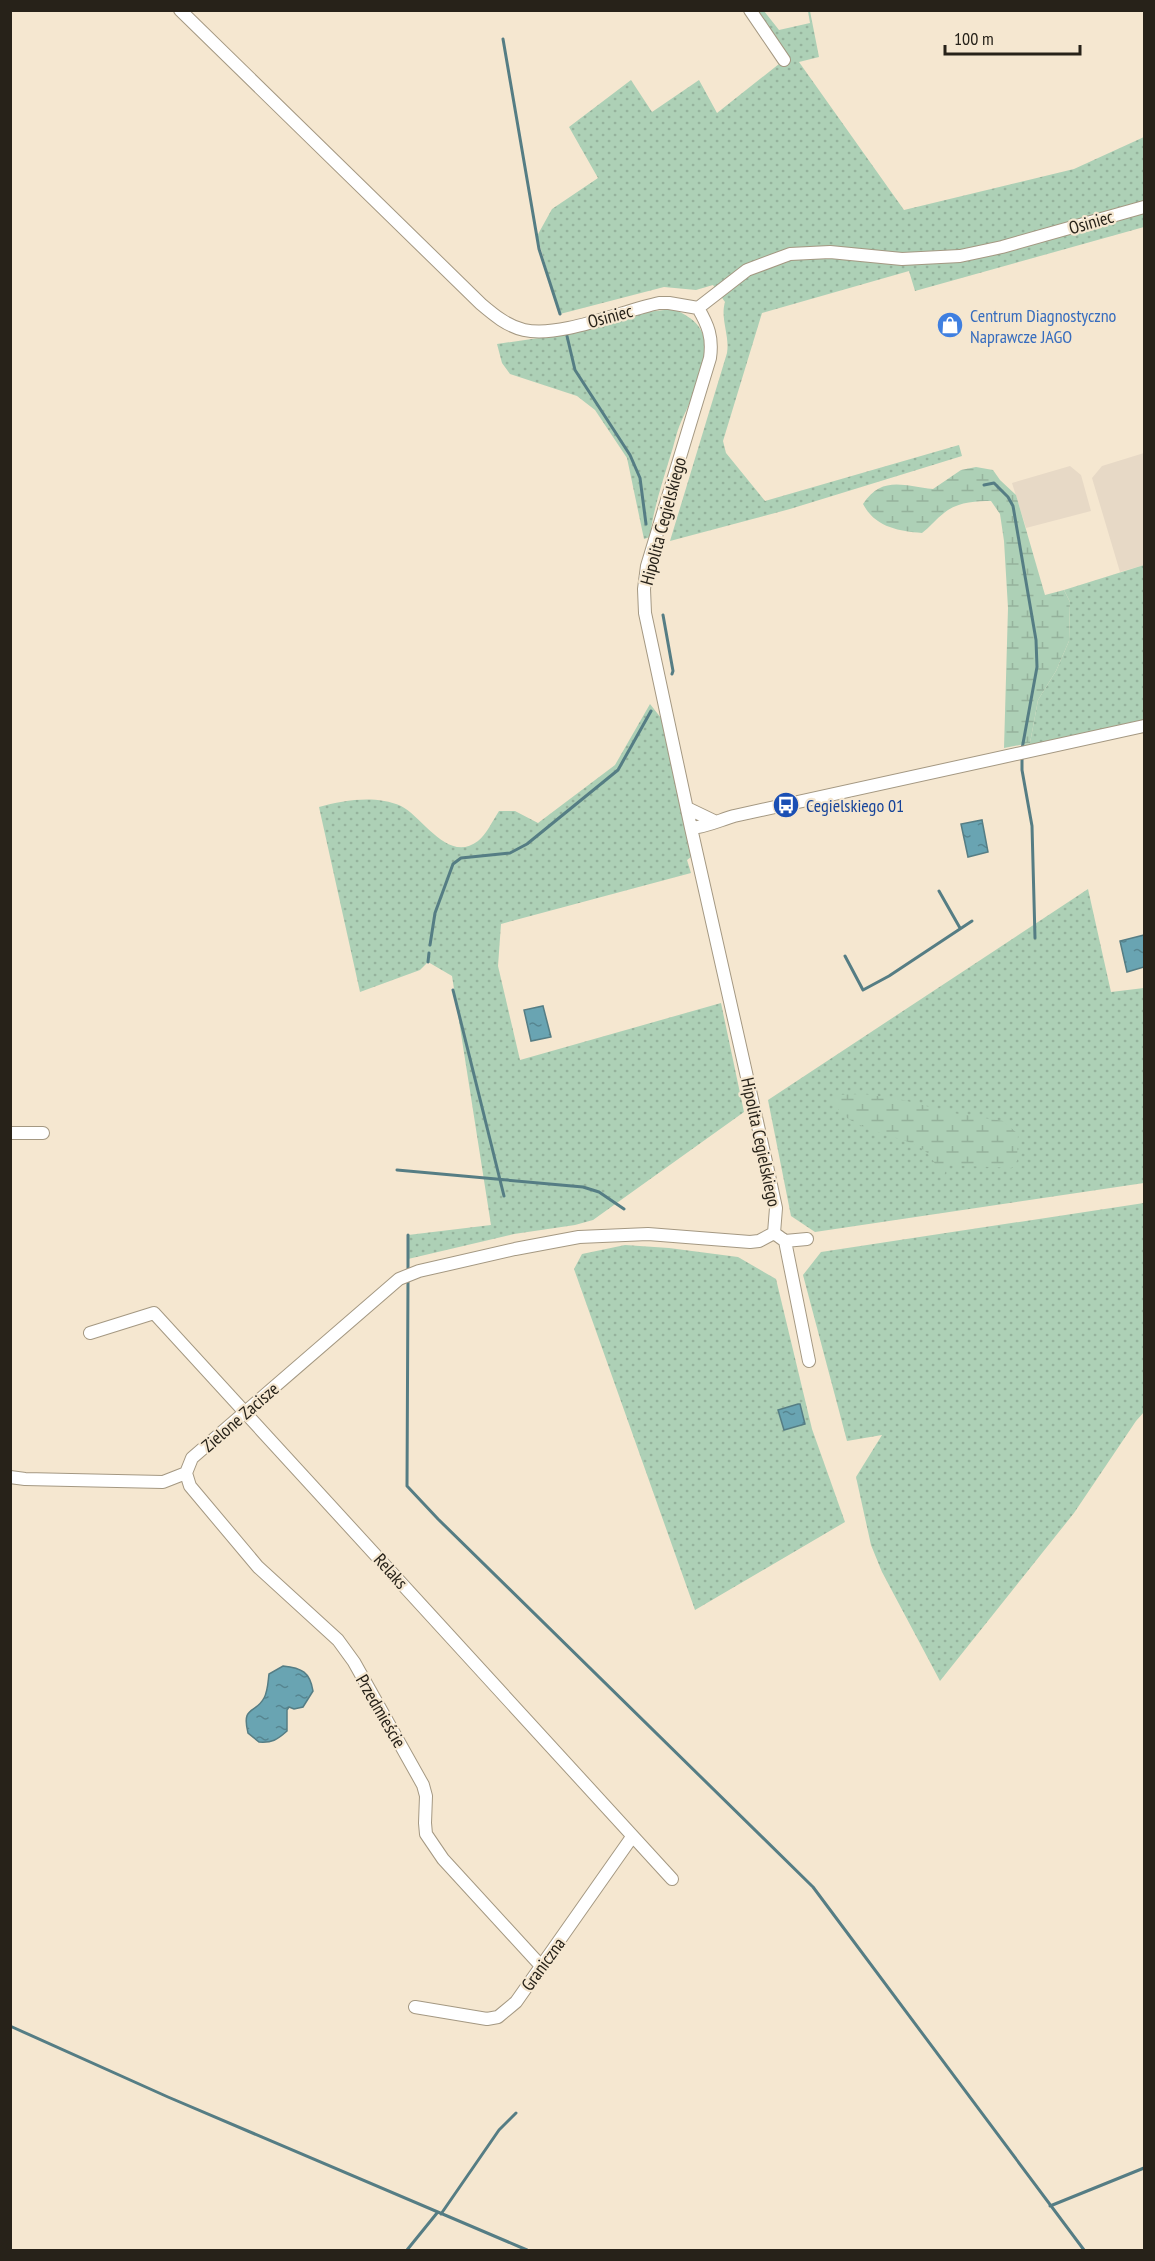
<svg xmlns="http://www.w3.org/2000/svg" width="1155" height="2261" font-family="'PT Sans Narrow',sans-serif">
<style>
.commercial{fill:#e7d9c6}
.grass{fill:url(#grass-dots)}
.wetland{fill:url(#wetland-marsh)}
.water{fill:url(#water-ripples);stroke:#557d84;stroke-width:1.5}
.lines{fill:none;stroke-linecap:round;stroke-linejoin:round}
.stream{stroke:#557d84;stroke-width:3}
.minor-casing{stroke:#a49882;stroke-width:14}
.minor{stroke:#fff;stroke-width:12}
.labels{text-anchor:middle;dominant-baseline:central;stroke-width:4.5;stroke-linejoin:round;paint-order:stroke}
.street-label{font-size:18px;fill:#272219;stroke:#f5e7d0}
.shop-label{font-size:18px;fill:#366cbe;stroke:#f5e7d0;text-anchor:start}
.transit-label{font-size:18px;fill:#164399;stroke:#f5e7d0;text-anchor:start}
</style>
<defs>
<pattern id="grass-dots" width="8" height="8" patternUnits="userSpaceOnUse" patternTransform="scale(1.5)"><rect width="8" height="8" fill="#add0b6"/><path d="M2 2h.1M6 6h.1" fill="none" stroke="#95b29c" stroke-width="1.8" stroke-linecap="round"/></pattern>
<pattern id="wetland-marsh" width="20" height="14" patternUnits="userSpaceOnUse" patternTransform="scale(1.5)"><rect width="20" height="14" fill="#add0b6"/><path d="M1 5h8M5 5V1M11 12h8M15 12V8" fill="none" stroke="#95b29c"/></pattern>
<pattern id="water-ripples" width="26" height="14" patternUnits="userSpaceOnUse" patternTransform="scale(1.5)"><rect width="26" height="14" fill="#69a4b2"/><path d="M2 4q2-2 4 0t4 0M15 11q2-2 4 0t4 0" fill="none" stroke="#568590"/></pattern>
</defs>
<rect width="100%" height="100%" fill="#f5e7d0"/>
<path class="commercial" d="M1144,453V565L1120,572L1092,478L1102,466Z
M1070,466L1081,475L1091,511L1026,528L1012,483Z"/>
<path class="grass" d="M750,11H764L779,30L810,23L808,11H810L819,57L799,62L904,210L1074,169L1144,137V227L915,291L909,271L762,313L723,441L726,453L765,501L959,445L962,456L790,509L670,541L727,353C730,335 720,319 725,302L713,285L696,290L664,287L560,314L537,236L552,209L598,178L569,127L631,80L652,112L699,80L717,113L784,60Z
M674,309C690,317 703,324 705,344C707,371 691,399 681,422C676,433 674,446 670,457C662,484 653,510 650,537L644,539L627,458L595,410L577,396L510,374L502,363L497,344L559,335L646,312Z
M1144,565V721L1022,750V745L1030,743L1038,700L1056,671L1069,641L1070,602L1064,590Z
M650,704L661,718L691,857L687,860L691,873L501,924L498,966L520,1060L721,1003L744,1112L593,1220L575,1225L514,1234L408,1259V1235L491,1225L452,976L428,962L420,970L360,992L319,807C345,800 375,795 401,806C423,817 448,864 478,841C486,835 493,820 499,811H515L538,823L615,765Z
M1088,889L1111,992L1144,988V1183L815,1232L791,1216L768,1100Z
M1144,1203V1412L1136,1421L1074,1513L940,1681L882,1572L871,1545L856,1477L882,1435L847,1441L803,1275L821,1252Z
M625,1245L669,1248L738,1257L776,1279L812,1429L845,1522L695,1610L574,1269L582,1254Z"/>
<path class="wetland" d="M976,467L993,470L1000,480L1016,495L1045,595L1064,590L1070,602L1069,641L1056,671L1038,700L1030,743L1004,748L1008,608L1004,541L1000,514L991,501C975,501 957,502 944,513C936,519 930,527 922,533C898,531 875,527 863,504C882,475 904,486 933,489L961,470Z
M864,1094L903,1100L953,1113L1003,1121L1018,1134L1017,1161L1012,1168L947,1165L943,1181C938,1170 934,1158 924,1150C899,1132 836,1131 833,1095Z"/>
<path class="water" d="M982,820L988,852L968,857L961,824Z
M1144,935V967L1127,972L1120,941Z
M543,1006L551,1037L531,1041L524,1010Z
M798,1404H800L805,1424L784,1430L778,1410Z
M283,1666C302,1668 310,1672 313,1691L303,1707L294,1709L289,1707L287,1710V1731C277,1740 272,1743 259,1742L248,1733C241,1705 256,1714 264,1698C268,1691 268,1681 269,1674Z"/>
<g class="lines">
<path class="stream" d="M503,39L539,249L560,314
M567,336L575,370L630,455L640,478L646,524
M984,485L994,483L1008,497L1013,506L1036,640L1037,667L1022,749
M663,615L673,671L672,674
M1022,755V770L1032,826L1035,938
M939,891L960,928
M430,945L435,913L453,864L461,858L510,853L527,844L618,770L651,711
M845,956L863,990L889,976L972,921
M428,962L429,953
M453,990L504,1196
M397,1170L583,1187L599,1192L624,1209
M408,1235V1272
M408,1279L407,1486L438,1519L813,1887L1084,2250
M10,2026L168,2097L527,2250
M1050,2206L1144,2168
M441,2214L499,2130L516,2113
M407,2250L437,2213"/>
<defs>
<path id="minor" d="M180,10L481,304C494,315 507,326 524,330C561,338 621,311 659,303H669L698,308L747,270L790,254L830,252L902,259L960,256L1002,247L1144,207
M750,10L784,60
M687,808L714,821
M691,828C706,827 720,820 734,816L1144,726
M10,1133H43
M774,1233L785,1241L809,1361
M785,1241L807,1239
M90,1333L154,1313L672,1879
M186,1473L190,1486L258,1567L338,1640L354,1662L423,1785L426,1796L425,1823L426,1834L443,1859L542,1967
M10,1477L25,1479L163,1482L186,1473L192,1458L399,1279L419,1271L515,1249L579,1237L648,1234L750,1242L759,1241L774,1233L776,1208L767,1166L691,828L645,613L644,589L647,566L710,358C713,337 708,325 698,308
M415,2007L487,2019L498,2017L516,2002L632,1837"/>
</defs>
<use href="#minor" class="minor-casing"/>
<use href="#minor" class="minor"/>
</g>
<defs>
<symbol id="shop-disc" viewBox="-11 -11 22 22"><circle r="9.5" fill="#3f7fe0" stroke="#f5e7d0"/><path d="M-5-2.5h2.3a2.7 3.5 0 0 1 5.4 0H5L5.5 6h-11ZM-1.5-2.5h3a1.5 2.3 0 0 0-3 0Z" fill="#fff"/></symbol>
<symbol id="bus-disc" viewBox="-11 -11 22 22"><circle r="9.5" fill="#1a4fb4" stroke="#f5e7d0"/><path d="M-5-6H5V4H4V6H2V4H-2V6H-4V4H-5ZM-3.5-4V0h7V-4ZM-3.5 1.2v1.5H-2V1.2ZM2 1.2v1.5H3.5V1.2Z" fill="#fff"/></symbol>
</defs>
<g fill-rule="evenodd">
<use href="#shop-disc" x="935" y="310" width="30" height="30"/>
<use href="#bus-disc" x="771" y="790" width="30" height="30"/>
</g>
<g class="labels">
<g class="street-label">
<text transform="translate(1091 222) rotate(-16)">Osiniec</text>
<text transform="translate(610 316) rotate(-15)">Osiniec</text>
<text transform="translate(663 521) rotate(-75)">Hipolita Cegielskiego</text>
<text transform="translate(761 1142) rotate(78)">Hipolita Cegielskiego</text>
<text transform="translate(240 1417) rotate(-41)">Zielone Zacisze</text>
<text transform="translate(391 1571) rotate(48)">Relaks</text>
<text transform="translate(381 1711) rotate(60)">Przedmieście</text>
<text transform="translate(543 1964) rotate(-54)">Graniczna</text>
</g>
<g class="shop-label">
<text x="970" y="315">Centrum Diagnostyczno<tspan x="970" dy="21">Naprawcze JAGO</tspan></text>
</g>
<g class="transit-label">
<text x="806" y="805">Cegielskiego 01</text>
</g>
</g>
<rect width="1155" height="2261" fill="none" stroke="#272219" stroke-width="24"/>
<path d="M945 45v9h135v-9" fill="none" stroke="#272219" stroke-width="3"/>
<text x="954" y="45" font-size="18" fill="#272219" stroke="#f5e7d0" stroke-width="4.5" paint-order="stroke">100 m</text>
</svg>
